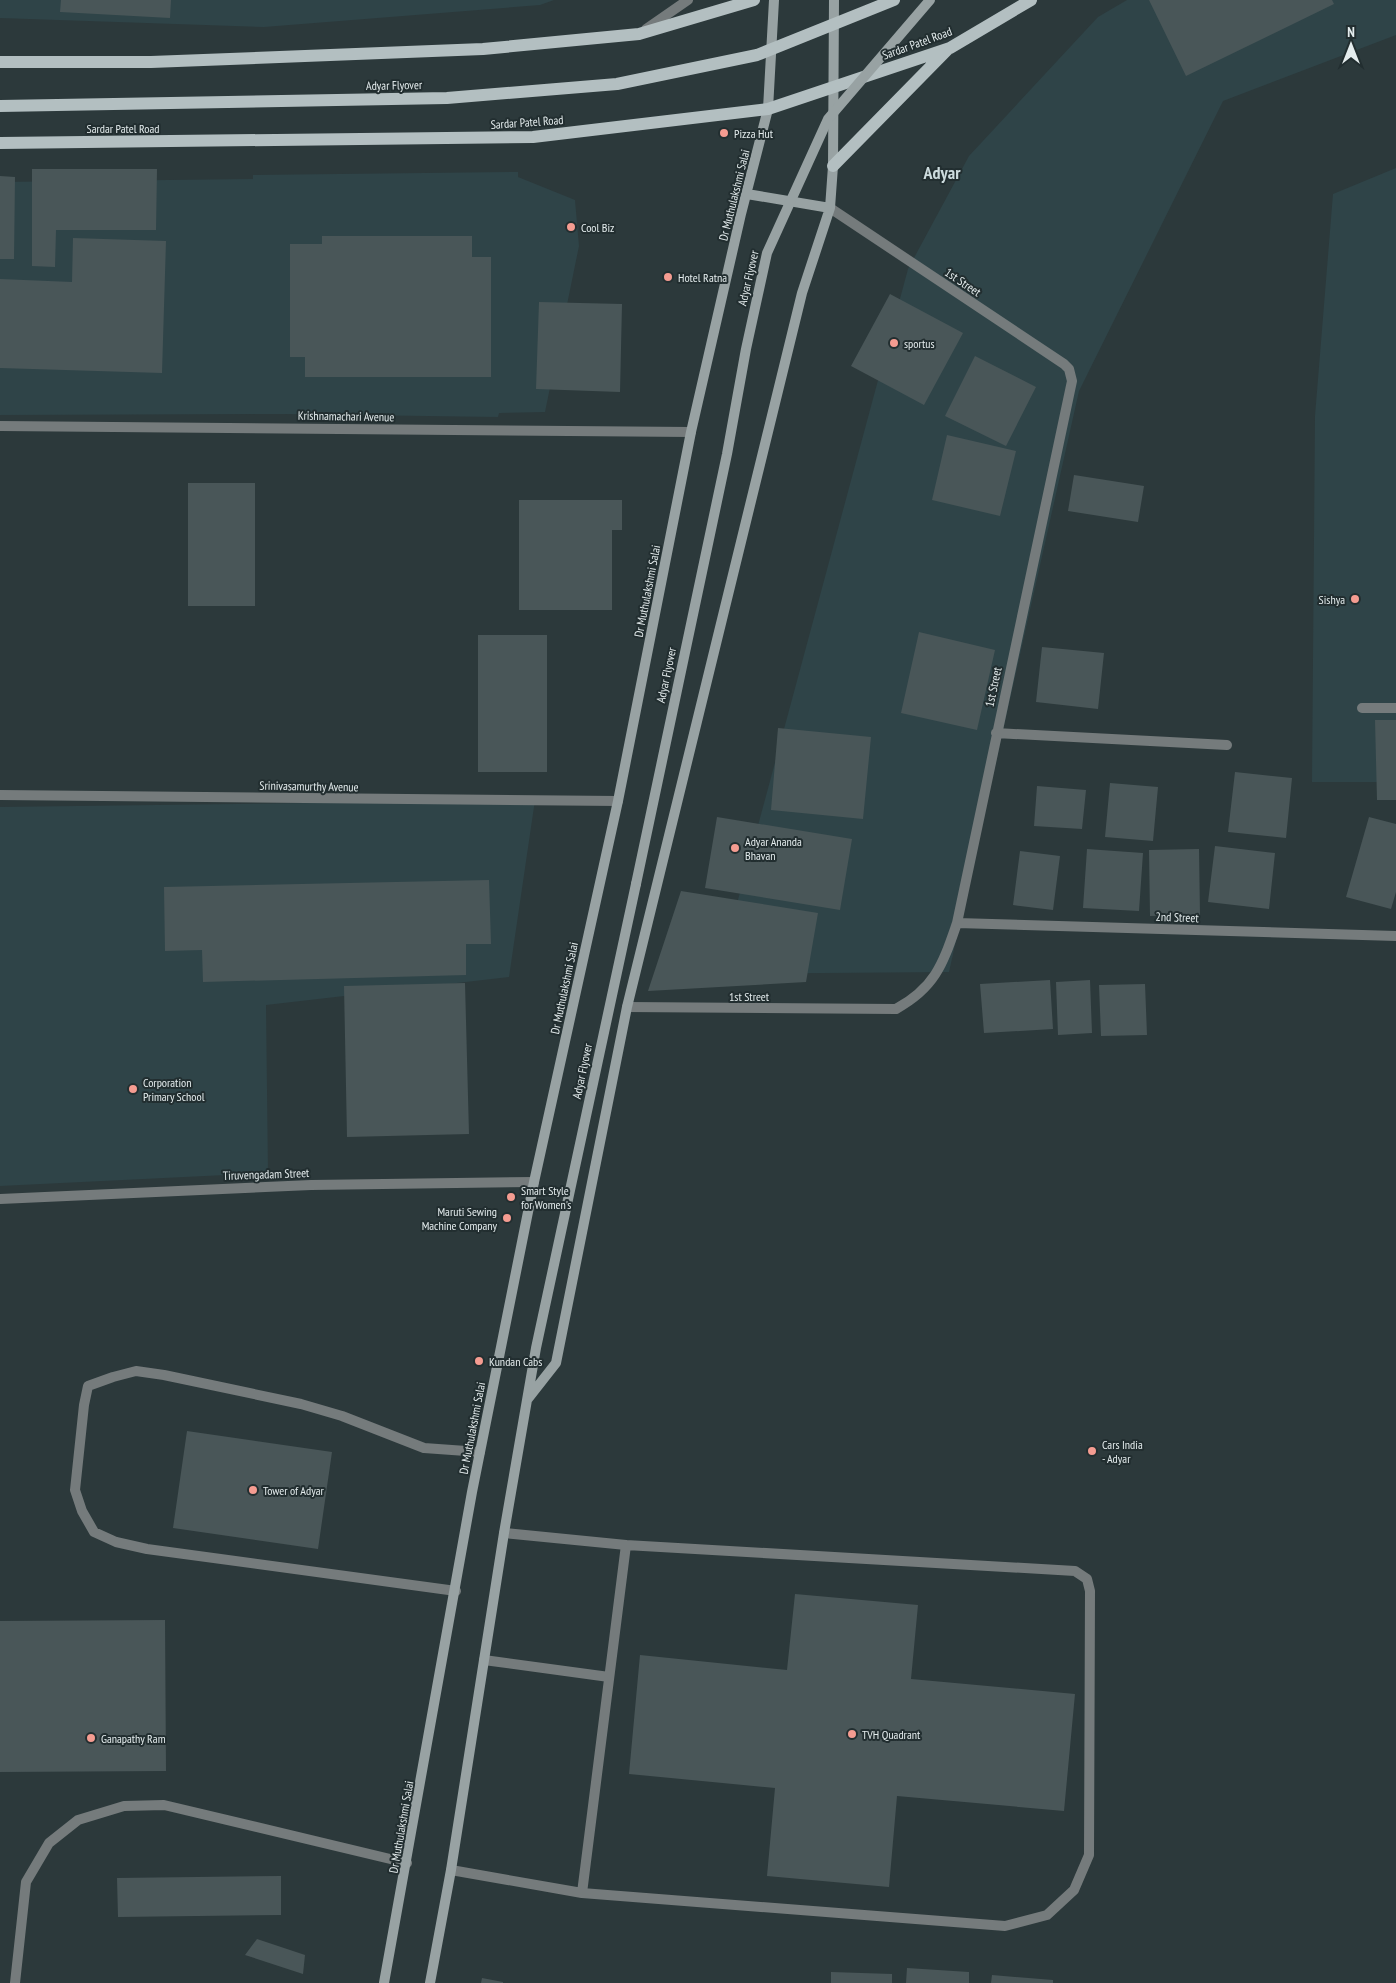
<svg xmlns="http://www.w3.org/2000/svg" width="1396" height="1983" font-family="'PT Sans Narrow',sans-serif">
<style>
.built{fill:#2f4448}
.building{fill:#495658}
.lines{fill:none;stroke-linecap:round;stroke-linejoin:round}
.lane{stroke:#757b7c;stroke-width:10}
.street{stroke:#757b7c;stroke-width:10}
.secondary{stroke:#98a2a3;stroke-width:10}
.primary{stroke:#b3bfc1;stroke-width:12}
.secondary-bridge{stroke:#98a2a3;stroke-width:10}
.primary-bridge{stroke:#b3bfc1;stroke-width:12}
.poi-dot{fill:#f59c91;stroke:#222e30;stroke-width:2}
.labels{text-anchor:middle;dominant-baseline:central;stroke-width:4;stroke-linejoin:round;paint-order:stroke}
.street-label{font-size:12px;fill:#e4eced;stroke:#222e30}
.poi-label{font-size:12px;fill:#e4eced;stroke:#222e30;text-anchor:start}
.district-label{font-size:18px;font-weight:bold;fill:#ccdbdd;stroke:#222e30}
</style>
<rect width="100%" height="100%" fill="#2c393b"/>
<path class="built" d="M0,0H554L540,5L264,27L0,18Z
M1127,0H1396V35L1223,101L1079,391L949,972L718,974L908,269L969,156L1098,17Z
M1396,168V782H1312L1315,416L1333,194Z
M518,172V177L575,200L579,246L545,412L499,413L498,417L284,414L0,415V182L253,179V175Z
M535,800L509,977L266,1005L268,1173L0,1186V807Z"/>
<path class="building" d="M61,0H171L170,18L60,12Z
M1149,0H1332L1334,4L1186,76Z
M32,169H157L156,230H56L55,267L32,266Z
M0,176L15,177L14,259H0Z
M322,236H472V257H491V377H305V357H290V244H322Z
M73,238L166,241L162,373L0,368V279L72,282Z
M890,294L963,333L924,405L851,366Z
M539,302L622,304L620,392L536,389Z
M975,356L1036,387L1006,446L945,416Z
M947,435L1016,451L1000,516L932,500Z
M1074,475L1144,486L1138,522L1068,511Z
M188,483H255V606H188Z
M519,500H622V530H612V610H519Z
M919,632L995,650L977,730L901,713Z
M478,635H547V772H478Z
M1042,647L1104,653L1098,709L1036,702Z
M1375,720H1396V800H1377Z
M778,728L871,737L863,819L771,810Z
M1235,772L1292,778L1286,838L1228,832Z
M1110,783L1158,787L1153,841L1105,837Z
M1037,786L1086,790L1082,829L1034,826Z
M717,817L852,839L840,910L705,888Z
M1369,817L1396,824V892L1391,909L1346,897Z
M1215,846L1275,853L1269,909L1208,902Z
M1087,849L1143,853L1139,911L1083,908Z
M1199,849L1200,915L1150,916L1149,850Z
M1020,851L1060,856L1053,910L1013,905Z
M489,880L491,944H466V975L203,982L202,950L165,951L164,887Z
M681,891L818,913L806,982L648,991Z
M1050,980L1053,1029L984,1033L980,984Z
M1090,980L1092,1033L1058,1035L1056,982Z
M465,983L469,1134L347,1137L344,986Z
M1145,984L1147,1035L1101,1036L1099,985Z
M187,1431L332,1452L318,1549L173,1528Z
M795,1594L918,1605L911,1679L1075,1694L1064,1811L897,1796L889,1887L767,1876L775,1788L629,1774L640,1655L787,1670Z
M165,1620L166,1771L0,1772V1621Z
M281,1876V1915L118,1917L117,1878Z
M257,1939L305,1955L303,1974L245,1955Z
M907,1968L969,1972V1983H906Z
M831,1972L892,1974V1983H831Z
M992,1975L1053,1980V1983H991Z
M482,1978L503,1982V1983H481Z"/>
<g class="lines">
<path class="lane" d="M484,1660L609,1677
M451,1870L582,1893L1005,1926L1047,1915L1074,1890L1089,1855L1090,1591L1087,1579L1075,1571L626,1545L504,1533
M582,1893L626,1545
M15,1983L26,1882L49,1843L78,1820L124,1806L164,1805L407,1863"/>
<path class="street" d="M646,29L688,0
M0,426L691,432
M1362,708H1396
M996,733L1227,745
M0,795L618,801
M957,923L1396,936
M627,1007L896,1009C936,987 943,963 957,923L1072,381L1069,369L1064,364L830,208
M0,1199L311,1185L534,1182
M456,1591L147,1549L116,1542L94,1532L82,1511L75,1490L84,1405L88,1386L113,1377L136,1371L164,1375L301,1404L342,1416L424,1448L480,1452"/>
<path class="secondary" d="M747,194L830,208
M527,1400L556,1363L627,1007L802,293L830,208L833,166L834,0
M384,1983L472,1492L534,1182L618,801L691,432L741,214L768,109L774,0
M430,1983L451,1870L504,1533L536,1348L636,884"/>
<path class="primary" d="M0,62H151L483,49L639,34L754,0
M0,143L533,137L768,109L950,48L1031,0
M833,166L948,49"/>
<path class="secondary-bridge" d="M636,884L727,454L746,349L767,253L828,119L930,0"/>
<path class="primary-bridge" d="M0,106L447,98L617,84L757,55L894,0"/>
</g>
<g class="poi-dot">
<circle cx="724" cy="133" r="5"/>
<circle cx="571" cy="227" r="5"/>
<circle cx="668" cy="277" r="5"/>
<circle cx="894" cy="343" r="5"/>
<circle cx="1355" cy="599" r="5"/>
<circle cx="735" cy="848" r="5"/>
<circle cx="133" cy="1089" r="5"/>
<circle cx="511" cy="1197" r="5"/>
<circle cx="507" cy="1218" r="5"/>
<circle cx="479" cy="1361" r="5"/>
<circle cx="1092" cy="1451" r="5"/>
<circle cx="253" cy="1490" r="5"/>
<circle cx="852" cy="1734" r="5"/>
<circle cx="91" cy="1738" r="5"/>
</g>
<g class="labels">
<g class="street-label">
<text transform="translate(917 43) rotate(-20)">Sardar Patel Road</text>
<text transform="translate(394 85) rotate(-1)">Adyar Flyover</text>
<text transform="translate(527 122) rotate(-4)">Sardar Patel Road</text>
<text x="123" y="128">Sardar Patel Road</text>
<text transform="translate(734 195) rotate(-76)">Dr Muthulakshmi Salai</text>
<text transform="translate(748 278) rotate(-77)">Adyar Flyover</text>
<text transform="translate(963 282) rotate(34)">1st Street</text>
<text transform="translate(346 416) rotate(1)">Krishnamachari Avenue</text>
<text transform="translate(647 591) rotate(-79)">Dr Muthulakshmi Salai</text>
<text transform="translate(666 675) rotate(-78)">Adyar Flyover</text>
<text transform="translate(993 687) rotate(-78)">1st Street</text>
<text transform="translate(309 786) rotate(1)">Srinivasamurthy Avenue</text>
<text transform="translate(1177 917) rotate(2)">2nd Street</text>
<text transform="translate(564 988) rotate(-78)">Dr Muthulakshmi Salai</text>
<text x="749" y="996">1st Street</text>
<text transform="translate(582 1071) rotate(-78)">Adyar Flyover</text>
<text transform="translate(266 1174) rotate(-2)">Tiruvengadam Street</text>
<text transform="translate(472 1428) rotate(-79)">Dr Muthulakshmi Salai</text>
<text transform="translate(401 1827) rotate(-80)">Dr Muthulakshmi Salai</text>
</g>
<g class="poi-label">
<text x="734" y="133">Pizza Hut</text>
<text x="581" y="227">Cool Biz</text>
<text x="678" y="277">Hotel Ratna</text>
<text x="904" y="343">sportus</text>
<text x="1345" y="599" text-anchor="end">Sishya</text>
<text x="745" y="841">Adyar Ananda<tspan x="745" dy="14">Bhavan</tspan></text>
<text x="143" y="1082">Corporation<tspan x="143" dy="14">Primary School</tspan></text>
<text x="521" y="1190">Smart Style<tspan x="521" dy="14">for Women's</tspan></text>
<text x="497" y="1211" text-anchor="end">Maruti Sewing<tspan x="497" dy="14">Machine Company</tspan></text>
<text x="489" y="1361">Kundan Cabs</text>
<text x="1102" y="1444">Cars India<tspan x="1102" dy="14">- Adyar</tspan></text>
<text x="263" y="1490">Tower of Adyar</text>
<text x="862" y="1734">TVH Quadrant</text>
<text x="101" y="1738">Ganapathy Ram</text>
</g>
<g class="district-label">
<text x="942" y="172">Adyar</text>
</g>
</g>
<g transform="translate(1351 45)" stroke="#222e30" stroke-width="4" paint-order="stroke">
<path d="M0-4L9 19L0 12L-9 19Z" fill="#e4eced"/>
<text y="-8" font-size="14" font-weight="bold" text-anchor="middle" fill="#e4eced">N</text>
</g>
</svg>
